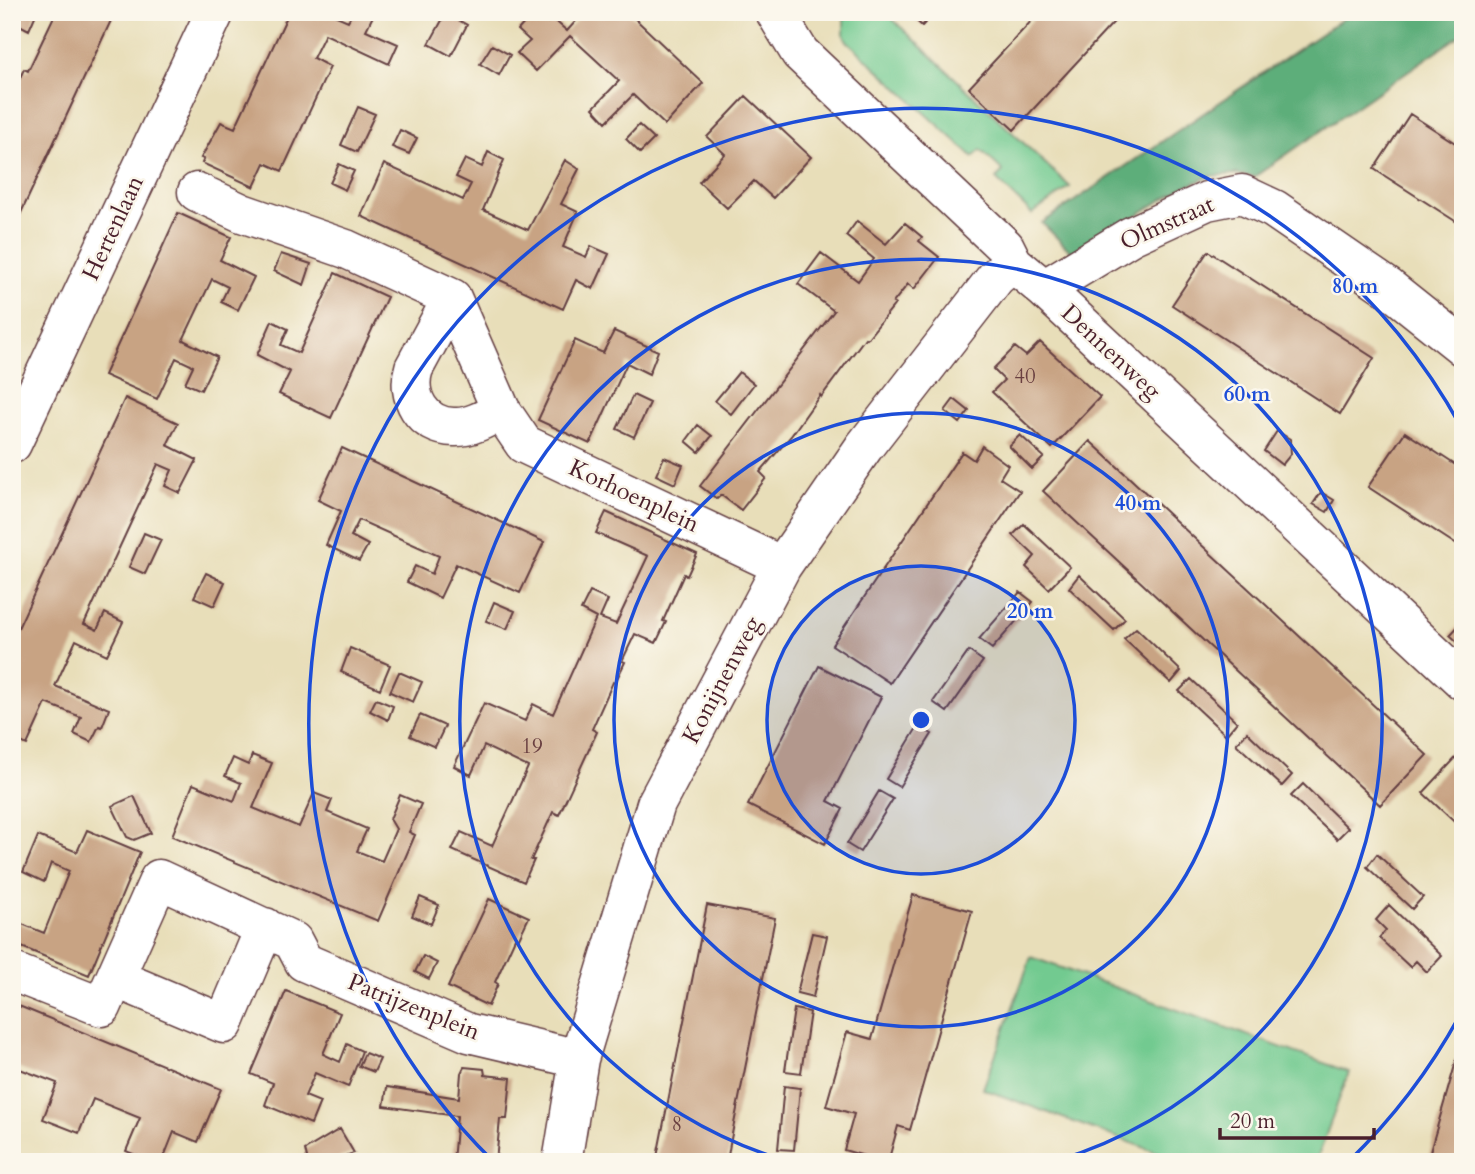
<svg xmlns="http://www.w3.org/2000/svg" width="1475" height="1174" font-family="Cardo,serif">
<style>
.green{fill:#72ca90;stroke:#5e745e;stroke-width:2}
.forest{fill:#5dae7a;stroke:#546652;stroke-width:2}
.building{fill:#c8a383}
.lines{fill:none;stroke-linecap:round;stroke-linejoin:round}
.minor-casing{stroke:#623c40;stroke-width:41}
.minor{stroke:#fff;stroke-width:38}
.ring{fill:none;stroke:#1d4ed8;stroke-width:3.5}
.labels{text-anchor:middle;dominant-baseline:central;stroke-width:5;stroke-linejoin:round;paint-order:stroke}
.number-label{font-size:21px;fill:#6a4041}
.street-label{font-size:24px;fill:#4a1f2b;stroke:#fbf7ec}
.centre{fill:#1d4ed8;stroke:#fbf7ec;stroke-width:3.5}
.ring-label{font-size:21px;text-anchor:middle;font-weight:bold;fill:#1d4ed8;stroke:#fbf7ec;stroke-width:5;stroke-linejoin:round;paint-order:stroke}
</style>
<rect width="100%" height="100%" fill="#fbf7ec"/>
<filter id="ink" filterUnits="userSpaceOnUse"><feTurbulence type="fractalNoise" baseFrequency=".0143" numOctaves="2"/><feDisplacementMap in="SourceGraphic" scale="14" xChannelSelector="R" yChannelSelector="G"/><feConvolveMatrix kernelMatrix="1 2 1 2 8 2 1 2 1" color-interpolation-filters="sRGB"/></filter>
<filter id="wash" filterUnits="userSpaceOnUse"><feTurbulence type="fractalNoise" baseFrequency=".00686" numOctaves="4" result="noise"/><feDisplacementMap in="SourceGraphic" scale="28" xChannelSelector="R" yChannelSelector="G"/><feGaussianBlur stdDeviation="1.57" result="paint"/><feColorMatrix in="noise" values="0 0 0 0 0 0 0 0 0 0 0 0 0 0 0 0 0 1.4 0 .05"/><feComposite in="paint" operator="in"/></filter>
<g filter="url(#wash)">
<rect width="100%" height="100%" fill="#e8deb9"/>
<path class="green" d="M851,12H885L1070,187L1032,214L996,179L1003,171L981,150L973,157L847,41L844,35V19Z
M1031,957L1349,1072L1316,1162H1184L983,1089Z"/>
<path class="forest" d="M1353,12H1463V33L1254,177L1236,174L1211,176L1182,188L1073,254L1042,223Z"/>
<g id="blocks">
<path class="building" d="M12,12H32L36,14L29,30L12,21Z
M56,12H115L12,232V95L24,69L28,71Z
M289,12H335L334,15L348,21L353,12H375L366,30L398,44L389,64L325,34L313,58L330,67L282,171L265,163L254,187L202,163L204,159L201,158L221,122L235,128Z
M534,12H537L548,22L552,18L567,31L584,12H628L703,83L665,125L633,95L606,122L593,108L619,81L570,36L536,71L517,53L530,41L518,30Z
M907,12H935L922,26Z
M1032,12H1123L1014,130L969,88L1036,16Z
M446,13L467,25L451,56L429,44Z
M492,45L510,55L499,75L480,64Z
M746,96L811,157L773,198L754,181L727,208L699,182L725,154L707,137Z
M358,107L375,114L357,152L341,145Z
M1410,114L1463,148V226L1374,169Z
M639,125L654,139L640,153L626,139Z
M400,130L417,138L409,154L392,147Z
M488,152L504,160L483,210L528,230L565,160L579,169L561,204L578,212L563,247L586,257L591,246L609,254L593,289L576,280L563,309L361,216L384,164L463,200L471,184L456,177L465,159L482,167Z
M339,164L354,171L345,190L330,183Z
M178,213L231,237L220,260L254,277L238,310L221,302L228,287L212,279L183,340L217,357L201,390L185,383L193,366L176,358L157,399L104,375Z
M857,221L886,244L905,223L922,237L919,241L939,257L914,289L908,284L893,303L895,304L867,339L865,338L821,397L820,395L791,436L760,472L766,478L741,510L721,495L717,499L700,486L834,311L798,284L821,253L858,281L874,259L846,236Z
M1208,251L1374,358L1340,414L1172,305Z
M281,254L311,264L304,285L274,271Z
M335,273L387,297L331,418L279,394L290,372L257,355L272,321L288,329L281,345L299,353Z
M614,331L658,351L649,374L627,363L590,444L538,420L575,340L603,353Z
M1040,342L1100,397L1052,448L992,392L1004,380L993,369L1015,347L1026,356Z
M739,372L754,384L731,414L715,401Z
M633,395L650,403L634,437L617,429Z
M125,398L178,423L167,445L197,460L180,493L165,486L172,470L158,464L84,624L97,630L105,613L123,622L107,655L76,640L55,686L109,709L102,727L99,726L91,742L74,734L81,717L46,703L27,745L12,738V641Z
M954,399L969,411L960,423L945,411Z
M698,425L712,436L699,452L686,441Z
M1277,431L1290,439L1291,454L1282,465L1264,451Z
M1405,432L1463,470V549L1368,487Z
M1020,435L1044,457L1032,469L1009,446Z
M1090,441L1427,755L1380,805L1043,491Z
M982,446L1008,465L1000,478L1020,491L890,683L832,645L962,452L974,460Z
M342,448L544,542L520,593L456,564L440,598L407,582L415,566L432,574L439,556L359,520L351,536L368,545L359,561L326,545L341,511L318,500Z
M664,457L683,465L675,484L656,475Z
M1321,492L1334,500L1327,512L1313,504Z
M606,512L697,554L687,576L684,574L663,621L666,622L656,643L635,634L622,661L625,662L615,683L613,682L592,729L597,732L559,815L553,812L531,860H534L524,882L452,850L461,832L492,846L528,767L484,746L471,775L454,766L484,703L525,721L533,704L553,714L596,618L581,610L590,592L608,600L600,618L616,624L648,556L596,533Z
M1024,524L1070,567L1049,589L1026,567L1035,556L1013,535Z
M144,533L161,540L145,574L129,567Z
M206,573L225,582L214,606L194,597Z
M1079,575L1125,619L1114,630L1069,588Z
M1020,592L1033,602L992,649L979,639Z
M494,602L515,611L507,629L486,621Z
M1463,621V647L1450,635Z
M1136,628L1181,671L1171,683L1124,639Z
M350,648L390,665L380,689L341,672Z
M969,651L983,661L947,712L933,702Z
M819,666L881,697L828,801L843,809L825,844L748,805Z
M399,672L422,682L413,702L390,692Z
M1191,679L1237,722L1226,735L1179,691Z
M376,699L393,706L388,720L370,711Z
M420,715L445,726L435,747L410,736Z
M918,726L932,734L899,787L886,779Z
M1247,732L1292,775L1282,786L1236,744Z
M1463,750V830L1423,793Z
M252,755L272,763L253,808L299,827L314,793L332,800L327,812L367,829L357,851L382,861L396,829L390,819L400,795L421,804L409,832L415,835L378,921L172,836L193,784L234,801L241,783L225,776L233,758L248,765Z
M1303,784L1348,828L1337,839L1291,796Z
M879,791L893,799L860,852L847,844Z
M134,796L151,833L134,840L127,837L112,806Z
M87,830L140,852L89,975L12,943V920L44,933L69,871L51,863L44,882L23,872L38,836L77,852Z
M1377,854L1423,897L1412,909L1367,867Z
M913,895L972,911L910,1130L898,1126L888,1162H885L844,1150L854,1114L826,1106L847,1032L872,1039Z
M420,897L439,905L431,924L412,916Z
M489,899L529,917L518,940L515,938L495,982L498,984L488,1006L448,987Z
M707,905L775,918L730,1144L727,1162H656Z
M1389,905L1442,956L1427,972L1416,961L1410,967L1379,938L1386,930L1376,920Z
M812,933L827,936L813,997L797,993Z
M423,956L437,963L429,979L415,972Z
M286,991L340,1013L323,1054L340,1062L347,1044L362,1051L348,1087L315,1073L305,1096L320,1102L311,1124L265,1105L273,1083L251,1074Z
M14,1004L221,1089L198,1142L174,1132L162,1162H152L126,1151L140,1118L93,1099L79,1133L43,1119L57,1083L12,1066Z
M794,1009L810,1012L801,1073L785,1071Z
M365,1053L380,1059L374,1072L359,1066Z
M1458,1055L1463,1056V1162H1427Z
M464,1067L484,1069L485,1075L511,1078L507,1119H500L496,1162H453L457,1116L384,1106L387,1087L459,1098L461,1073Z
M784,1086L800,1088L794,1150L778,1149Z
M340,1129L354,1153L328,1162H308L305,1150Z
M418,1158L446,1160V1162H417Z"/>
</g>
</g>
<g filter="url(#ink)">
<use href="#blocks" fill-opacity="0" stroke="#623c40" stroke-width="2"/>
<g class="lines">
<defs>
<path id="minor" d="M775,12L800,53L1005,247L1013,263L1044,289L1463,681
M197,192L242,213L346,249L452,298L501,410L524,444L782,566
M1044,289L1131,236L1207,201L1242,194L1274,209L1389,288L1463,347
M452,298L414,368C405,396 422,427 454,427C470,428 487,418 501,410
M12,444L215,12
M13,972L102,1007L159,879L293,941L304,962L469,1033L579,1059
M115,978L224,1024L265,927
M562,1162L579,1059L656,804L782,566L864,447L996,277L1013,263"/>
</defs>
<use href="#minor" class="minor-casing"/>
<use href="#minor" class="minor"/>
</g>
</g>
<circle cx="921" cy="720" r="154" fill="#1d4ed8" fill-opacity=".12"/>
<g class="ring">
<circle cx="921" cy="720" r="154"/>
<circle cx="921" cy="720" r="307"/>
<path d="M786 1161A461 461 0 1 1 1056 1161"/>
<path d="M1461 1013A614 614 0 0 1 1348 1162M494 1162A614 614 0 1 1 1461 427"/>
</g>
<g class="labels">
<g class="number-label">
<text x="1025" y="376">40</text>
<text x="532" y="746">19</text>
<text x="677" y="1124">8</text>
</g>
<g class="street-label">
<text transform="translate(1167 223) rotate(-24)">Olmstraat</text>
<text transform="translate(113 228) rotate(-65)">Hertenlaan</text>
<text transform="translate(1111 352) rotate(43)">Dennenweg</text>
<text transform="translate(634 496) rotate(25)">Korhoenplein</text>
<text transform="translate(722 680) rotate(-62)">Konijnenweg</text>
<text transform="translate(414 1007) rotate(22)">Patrijzenplein</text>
</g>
</g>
<circle cx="921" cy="720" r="10" class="centre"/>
<g class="ring-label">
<text x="1355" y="293">80 m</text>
<text x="1247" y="401">60 m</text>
<text x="1138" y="510">40 m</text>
<text x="1030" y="618">20 m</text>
</g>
<rect width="1475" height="1174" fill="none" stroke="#fbf7ec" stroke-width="42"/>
<path d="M1220 1128v10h154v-10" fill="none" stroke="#4a1f2b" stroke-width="3.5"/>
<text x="1230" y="1128" font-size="21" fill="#4a1f2b" stroke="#fbf7ec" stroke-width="5" paint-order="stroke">20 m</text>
</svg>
